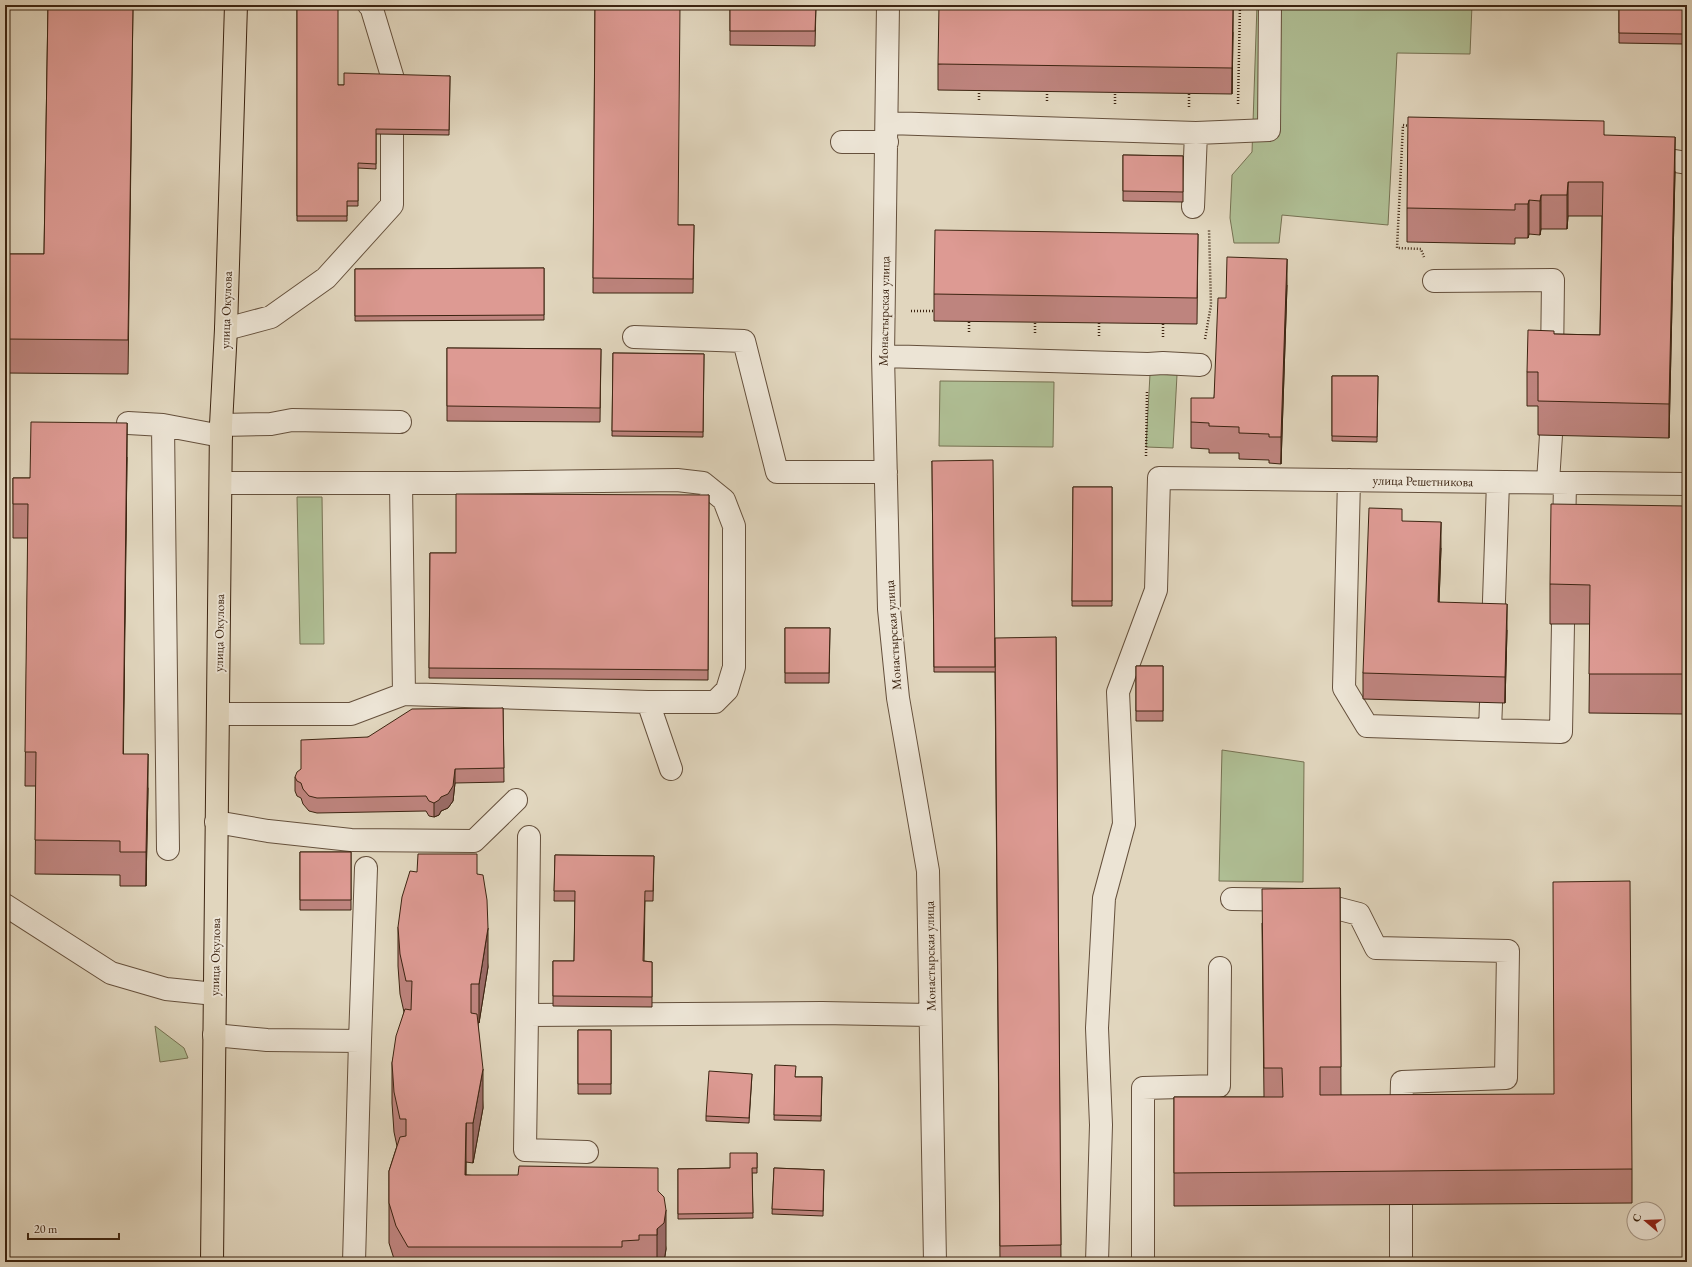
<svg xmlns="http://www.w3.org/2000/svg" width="1692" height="1267" font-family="'EB Garamond',serif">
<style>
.green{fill:#afbe94;stroke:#767152}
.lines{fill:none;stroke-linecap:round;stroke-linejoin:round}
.minor-casing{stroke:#65503c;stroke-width:24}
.major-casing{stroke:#3c2411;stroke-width:24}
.path{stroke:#3c2411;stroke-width:2.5;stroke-dasharray:1 2;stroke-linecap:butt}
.minor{stroke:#ece4d5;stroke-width:22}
.major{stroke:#e1d6be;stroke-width:22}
.wall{fill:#be847e;stroke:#3c2411}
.shaded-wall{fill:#9b6c67;stroke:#3c2411}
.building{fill:#dd9a93;stroke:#3c2411}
.labels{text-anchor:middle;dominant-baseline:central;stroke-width:4;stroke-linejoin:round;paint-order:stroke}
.street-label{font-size:13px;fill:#3c2411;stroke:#ece4d5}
</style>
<rect width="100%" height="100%" fill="#e1d6be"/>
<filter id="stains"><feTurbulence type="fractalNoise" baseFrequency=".005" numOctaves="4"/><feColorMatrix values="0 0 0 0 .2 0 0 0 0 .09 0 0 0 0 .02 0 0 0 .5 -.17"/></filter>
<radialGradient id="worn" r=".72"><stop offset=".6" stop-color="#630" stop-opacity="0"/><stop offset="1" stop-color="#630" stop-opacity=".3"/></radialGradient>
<path class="green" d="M1257,5H1472L1470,54L1397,53L1388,225L1282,215L1279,243H1234L1230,218L1232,175L1252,152Z
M1150,374L1177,375L1173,448L1146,447Z
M940,381L1054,382L1053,447L939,446Z
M297,497H322L324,644H300Z
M1222,750L1304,762L1303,882L1219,881Z
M155,1026L184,1048L188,1058L160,1062Z"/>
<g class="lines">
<defs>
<path id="minor" d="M369,5L371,6L393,79
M888,5L883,356L889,609L898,698L928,871L935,1262
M888,123L1196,133L1269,130L1270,5
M842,142H887
M1645,156L1687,163
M1193,207L1196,133
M1434,281L1553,280L1552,362
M226,329L271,317L326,278L392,205V134
M634,337L744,341L777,472H886
M883,356L1148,364L1163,363L1200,365
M128,423L163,425L221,436
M163,425L168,849
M221,425L271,424L292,420L400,422
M1349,480L1344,688L1367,726L1490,730L1491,703
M1548,482L1551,435
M221,483H456L677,480L703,483L724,500L734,526V667L727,690L715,702H648
M401,483L404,694
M1564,535L1565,483
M1493,630L1498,482
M218,714H351L404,694L648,702L671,769
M1490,730L1561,732L1563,624
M216,822L268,831L351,840L474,841L516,800
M529,837L527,1015L822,1013L930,1015
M1232,899L1305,900L1359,914L1376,948L1508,951L1506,1078L1402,1082L1401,1124
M5,905L111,973L166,989L215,994
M527,1015L525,1150L587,1152
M214,1035L267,1040L360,1041L366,868
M354,1262L360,1041
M1097,1262L1101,1125L1097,1028L1104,898L1124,824L1118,692L1156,590L1159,478L1687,484
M1143,1262V1088L1219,1086L1220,968
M1401,1262V1205"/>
<path id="major" d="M212,1262L221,425L226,329L236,5"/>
</defs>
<use href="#minor" class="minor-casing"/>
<use href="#major" class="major-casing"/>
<path class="path" d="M979,100V90
M1047,101V91
M1115,104V92
M1238,104L1240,5
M1189,107V93
M1410,126L1403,125L1397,248L1421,249L1424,257
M911,311H934
M969,332V321
M1035,333V322
M1099,336V323
M1163,337V324
M1205,339L1211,305L1209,229
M1146,456L1147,391"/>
<use href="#minor" class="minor"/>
<use href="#major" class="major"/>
</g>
<path class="wall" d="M48,5H133L128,374L5,373V254H44Z
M595,5L678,225H694L693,293H593Z
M730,5H816L815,46L730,45Z
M1619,5H1684L1683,44L1619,43Z
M297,8L338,85H344L450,76L449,135L376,134V169L358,168V206H347V221H297Z
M1233,32L1232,94L938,90V64Z
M1604,135L1675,171L1669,438L1538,435V406H1527V372L1554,334L1600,335L1602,216H1568L1567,229H1541L1540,235L1529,234L1528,238H1515V244L1407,242V208Z
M1123,155L1183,156V202L1123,201Z
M1198,234L1197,324L934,321V294Z
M544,268V320L355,321V269Z
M1287,285L1281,464L1269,463V460L1239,459V453H1209V449L1191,448V422L1214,398L1226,298Z
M447,348L601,349L600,422L447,421Z
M613,353L704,354L703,437L612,436Z
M1332,376H1378L1377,442L1332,441Z
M127,457L123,754L148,788L146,886H120V875L35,874L36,786H25L28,538H13V478H30Z
M932,461L995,665L1056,637L1061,1262H1000L995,672H934Z
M1073,487H1112V606H1072Z
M709,495L708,680L429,678L430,553H456Z
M1402,521L1441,548L1439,602L1507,630L1505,703L1363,699V673Z
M1685,545L1683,714L1589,713L1590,624H1550V584Z
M785,628H830L829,683H785Z
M1136,666H1163V721H1136Z
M503,708L504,782L455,783L453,801L448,808L441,811L439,815L434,817L429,816L426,811L317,813L309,811L303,804L301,798L297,796L295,791V777L368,737Z
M300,852H351V910H300Z
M555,855L654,856L653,901H645L644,961L652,962V1007L553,1006V961H574L575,901H554Z
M477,874L488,967L479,1023H478L483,1108L473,1163L466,1162V1175L658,1191L666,1249L664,1262H395L389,1243V1171L397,1146L394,1132L392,1103V1063L404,1012L400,994L398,966V927Z
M1340,888L1341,1095L1632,1169V1203L1174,1206V1097H1264L1262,923Z
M578,1030H611V1094H578Z
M775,1065L795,1077H822L821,1121L774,1120Z
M752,1074L749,1123L706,1121V1116Z
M757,1153V1173H752L753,1218L678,1219V1169L730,1168Z
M774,1168L824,1170L823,1216L772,1214Z"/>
<path class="shaded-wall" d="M1233,6V32L1232,94V68Z
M1675,137V171L1669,438V404Z
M1568,182V216L1567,229V195Z
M1541,195V229L1540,235V201Z
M1529,200V234L1528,238V204Z
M1287,259V285L1281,464V437Z
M127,423V457L123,788V754Z
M1685,506V545L1683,714V674Z
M1441,522V548L1438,628V602Z
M1507,604V630L1505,703V677Z
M148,754V788L146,886V852Z
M455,769V783L453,801L448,808L441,811L439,815L434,817V803L441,797Z
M488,928V967L479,1023V984Z
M483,1069V1108L473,1163V1123Z
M466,1123V1162L465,1214V1175Z
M666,1210V1249L664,1262H657V1229Z"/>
<path class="building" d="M48,5H133L128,340L5,339V254H44Z
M595,5H680L678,225H694L693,279L593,278Z
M730,5H816L815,31H730Z
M939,5H1157L1233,6L1232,68L938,64Z
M1619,5H1683V34L1619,33Z
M297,8H338V85H344V73L450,76L449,130L376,129V164L358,163V201H347V216H297Z
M1408,117L1604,121V135L1675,137L1669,404L1538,401V372H1527L1528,330L1554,331V334L1600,335L1603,182H1568L1567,195H1541L1540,201L1529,200L1528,204H1515V210L1407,208Z
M1123,155L1183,156V192L1123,191Z
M935,230L1198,234L1197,298L934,294Z
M1227,257L1287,259L1281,437H1269V434L1239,433V427L1209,426V423L1191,422V398H1214L1218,298H1226Z
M544,268V315L355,316V269Z
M447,348L601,349L600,408L447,406Z
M613,353L704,354L703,432L612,431Z
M1332,376H1378L1377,437L1332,436Z
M31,422L127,423L123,754H148L146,852H120V841L35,840L36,752H25L28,504H13V478H30Z
M993,460L995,667H934L932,461Z
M1073,487H1112V601H1072Z
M456,494L709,495L708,670L429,668L430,553H456Z
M1551,504L1685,506L1683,674H1589L1590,585L1550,584Z
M1369,508L1402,509V521L1441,522L1438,602L1507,604L1505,677L1363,673Z
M785,628H830L829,673H785Z
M1056,637L1061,1245L1000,1246L995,638Z
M1136,666H1163V711H1136Z
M503,708L504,768L455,769L453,786L448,794L441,797L439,800L434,803L429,801L426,796L317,798L309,796L303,789L301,783L297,781L295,777L297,772L301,769V740L368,737L412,709Z
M300,852H351V900H300Z
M418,854H477V874L483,875L487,900L488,928L479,984H471V1013L477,1014L483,1069L473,1123H466L465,1175H518L519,1166L658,1168V1191L664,1197L666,1210L664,1223L657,1229V1235H639V1240L622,1241V1247H408L396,1226L389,1203V1171L400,1137L406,1136V1119H400L394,1092L392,1063L396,1036L405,1009L411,1010L412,981H406L400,954L398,927L402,897L410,871L417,872Z
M555,855L654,856L653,891H645L643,961L652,962V997L553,996V961H574L575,891H554Z
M1630,881L1632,1169L1174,1173V1097H1283L1282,1068H1264L1262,889L1340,888L1341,1067H1320V1095L1554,1094L1553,882Z
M578,1030H611V1084H578Z
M775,1065L796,1066L795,1077H822L821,1116L774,1115Z
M709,1071L752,1074L749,1118L706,1116Z
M730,1153H757V1168H752L753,1213L678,1214V1169L730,1168Z
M774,1168L824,1170L823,1211L772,1209Z"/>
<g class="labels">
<g class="street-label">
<text transform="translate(226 310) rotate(-88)">улица Окулова</text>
<text transform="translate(884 311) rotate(-89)">Монастырская улица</text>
<text transform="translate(1423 481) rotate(1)">улица Решетникова</text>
<text transform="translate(219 633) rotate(-89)">улица Окулова</text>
<text transform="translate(893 635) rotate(-94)">Монастырская улица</text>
<text transform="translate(930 956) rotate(-91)">Монастырская улица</text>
<text transform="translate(215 957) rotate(-89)">улица Окулова</text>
</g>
</g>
<rect width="1692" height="1267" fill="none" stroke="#e1d6be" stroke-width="20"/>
<rect x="6" y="6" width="1680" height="1255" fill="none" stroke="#3c2411" stroke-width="2"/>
<rect x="10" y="10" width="1672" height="1247" fill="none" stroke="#3c2411"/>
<g transform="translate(1646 1221) rotate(289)"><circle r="19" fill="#ece4d5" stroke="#a69787"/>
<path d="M0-3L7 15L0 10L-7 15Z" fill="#8f2418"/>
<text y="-6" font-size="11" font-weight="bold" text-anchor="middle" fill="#3c2411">С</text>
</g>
<path d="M28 1233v6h91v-6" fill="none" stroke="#3c2411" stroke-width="2"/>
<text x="34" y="1233" font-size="12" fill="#3c2411" stroke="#ece4d5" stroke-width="3" paint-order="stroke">20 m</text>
<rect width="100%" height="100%" filter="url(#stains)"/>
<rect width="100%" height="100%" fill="url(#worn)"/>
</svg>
